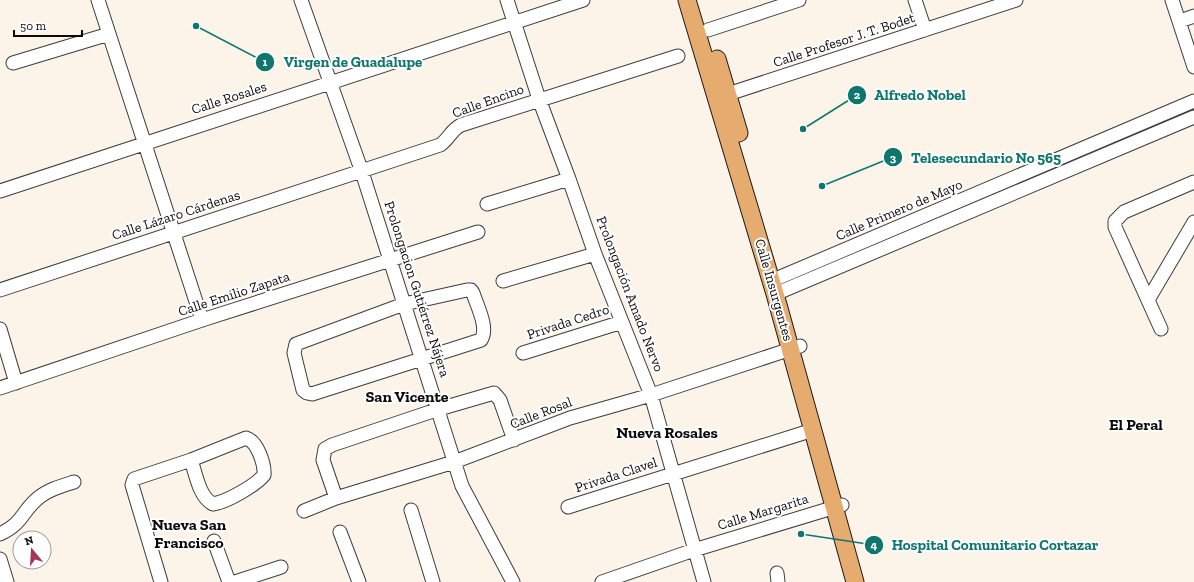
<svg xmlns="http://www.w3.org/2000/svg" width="1194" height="582" font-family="'Zilla Slab',serif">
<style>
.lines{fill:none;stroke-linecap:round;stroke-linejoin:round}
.minor-casing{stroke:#3d3d3d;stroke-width:15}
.major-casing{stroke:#1b1b1b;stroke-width:19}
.minor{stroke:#fff;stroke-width:13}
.major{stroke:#e6ab6f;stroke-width:17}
.labels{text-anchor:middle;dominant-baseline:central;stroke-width:4;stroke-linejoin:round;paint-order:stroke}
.street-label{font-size:14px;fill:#0a0a0a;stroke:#fff}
.quarter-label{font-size:16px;font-weight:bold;fill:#0a0a0a;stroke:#fff}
.leader{fill:none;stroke:#0f766e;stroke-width:1.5}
.callout-dot{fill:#0f766e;stroke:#fff;stroke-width:1.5}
.mark-label{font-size:12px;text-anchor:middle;font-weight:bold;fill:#fff}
.callout-label{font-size:15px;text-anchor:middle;font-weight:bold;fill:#0f766e;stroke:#fff;stroke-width:4;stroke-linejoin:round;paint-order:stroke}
</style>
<rect width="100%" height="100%" fill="#fcf4e9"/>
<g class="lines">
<defs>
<path id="minor" d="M98,0L202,320
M301,0L362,172L462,486L513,582
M507,0L539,99L569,179L595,254L651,395L704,582
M915,0L925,30
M1172,0L1194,67
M1180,21L1194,16
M708,30L799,0
M13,63L109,34
M728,94L1016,0
M0,191L583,0
M487,204L569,179
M503,281L595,254
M771,281L1194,101
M0,290L440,145C449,139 451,130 461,125L678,56
M467,290H471L473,293C477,306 489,328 481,340L312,394L307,393L303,390L294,353L296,344L404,304Z
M775,294L1194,117
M1148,300L1194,222
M0,329L16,383
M1161,329L1115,227V221L1124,212L1194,182
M523,353L622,322
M0,388L202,320L478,232
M336,498L323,460L325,449L332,445L439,409L494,393L500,400L514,440
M568,507L813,430
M411,510L433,582
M304,511L336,498L454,462L570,418L651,395L800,346
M340,532L359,582
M0,534C23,523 21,513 37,499C47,490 61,486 74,482
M214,541L229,582
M0,559L7,582
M777,573L778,582
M161,582L132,485L134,479L191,460L246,438C257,441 265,464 264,475C256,485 227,502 213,504C199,497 196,474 191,460
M235,582L281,567
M602,582L694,550L842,505"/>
<path id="major" d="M687,0L775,294L855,582
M717,59L739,133"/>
</defs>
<use href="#minor" class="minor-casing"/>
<use href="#major" class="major-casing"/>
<use href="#minor" class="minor"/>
<use href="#major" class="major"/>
</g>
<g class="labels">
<g class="street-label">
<text transform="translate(844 40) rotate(-18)">Calle Profesor J. T. Bodet</text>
<text transform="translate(229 98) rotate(-18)">Calle Rosales</text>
<text transform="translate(488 101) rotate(-20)">Calle Encino</text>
<text transform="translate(899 210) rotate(-23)">Calle Primero de Mayo</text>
<text transform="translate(176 215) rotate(-18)">Calle Lázaro Cárdenas</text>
<text transform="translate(417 289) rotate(72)">Prolongacion Gutiérrez Nájera</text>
<text transform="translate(774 290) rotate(74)">Calle Insurgentes</text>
<text transform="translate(234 294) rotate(-18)">Calle Emilio Zapata</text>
<text transform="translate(630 294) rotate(69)">Prolongación Amado Nervo</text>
<text transform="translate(568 322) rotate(-18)">Privada Cedro</text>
<text transform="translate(541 413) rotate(-21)">Calle Rosal</text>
<text transform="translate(616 475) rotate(-18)">Privada Clavel</text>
<text transform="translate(763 512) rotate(-17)">Calle Margarita</text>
</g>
<g class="quarter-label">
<text x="407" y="396">San Vicente</text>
<text x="1136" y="424">El Peral</text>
<text x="667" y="432">Nueva Rosales</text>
<text x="189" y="524">Nueva San<tspan x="189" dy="18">Francisco</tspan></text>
</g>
</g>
<path class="leader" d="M196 26L265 62M803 129L857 95M822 186L893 157M801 534L874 545"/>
<g class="callout-dot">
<circle cx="196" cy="26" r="4"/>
<circle cx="803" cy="129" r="4"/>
<circle cx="822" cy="186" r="4"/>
<circle cx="801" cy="534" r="4"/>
<circle cx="265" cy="62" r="10"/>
<circle cx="857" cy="95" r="10"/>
<circle cx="893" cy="157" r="10"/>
<circle cx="874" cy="545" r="10"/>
</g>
<g class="mark-label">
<text x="265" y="66">1</text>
<text x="857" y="99">2</text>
<text x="893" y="162">3</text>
<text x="874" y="549">4</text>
</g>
<g class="callout-label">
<text x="353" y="67">Virgen de Guadalupe</text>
<text x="920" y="100">Alfredo Nobel</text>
<text x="986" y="163">Telesecundario No 565</text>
<text x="995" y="550">Hospital Comunitario Cortazar</text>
</g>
<g transform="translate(32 550) rotate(342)"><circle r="19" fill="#ffffff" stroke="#9d9d9d"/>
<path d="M0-3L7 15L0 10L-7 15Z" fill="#a73557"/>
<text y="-6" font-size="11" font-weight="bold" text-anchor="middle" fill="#0a0a0a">N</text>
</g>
<path d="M14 30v6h68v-6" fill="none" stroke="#0a0a0a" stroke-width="2"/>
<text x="20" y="30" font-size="12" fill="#0a0a0a" stroke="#ffffff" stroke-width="3" paint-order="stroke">50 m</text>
</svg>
